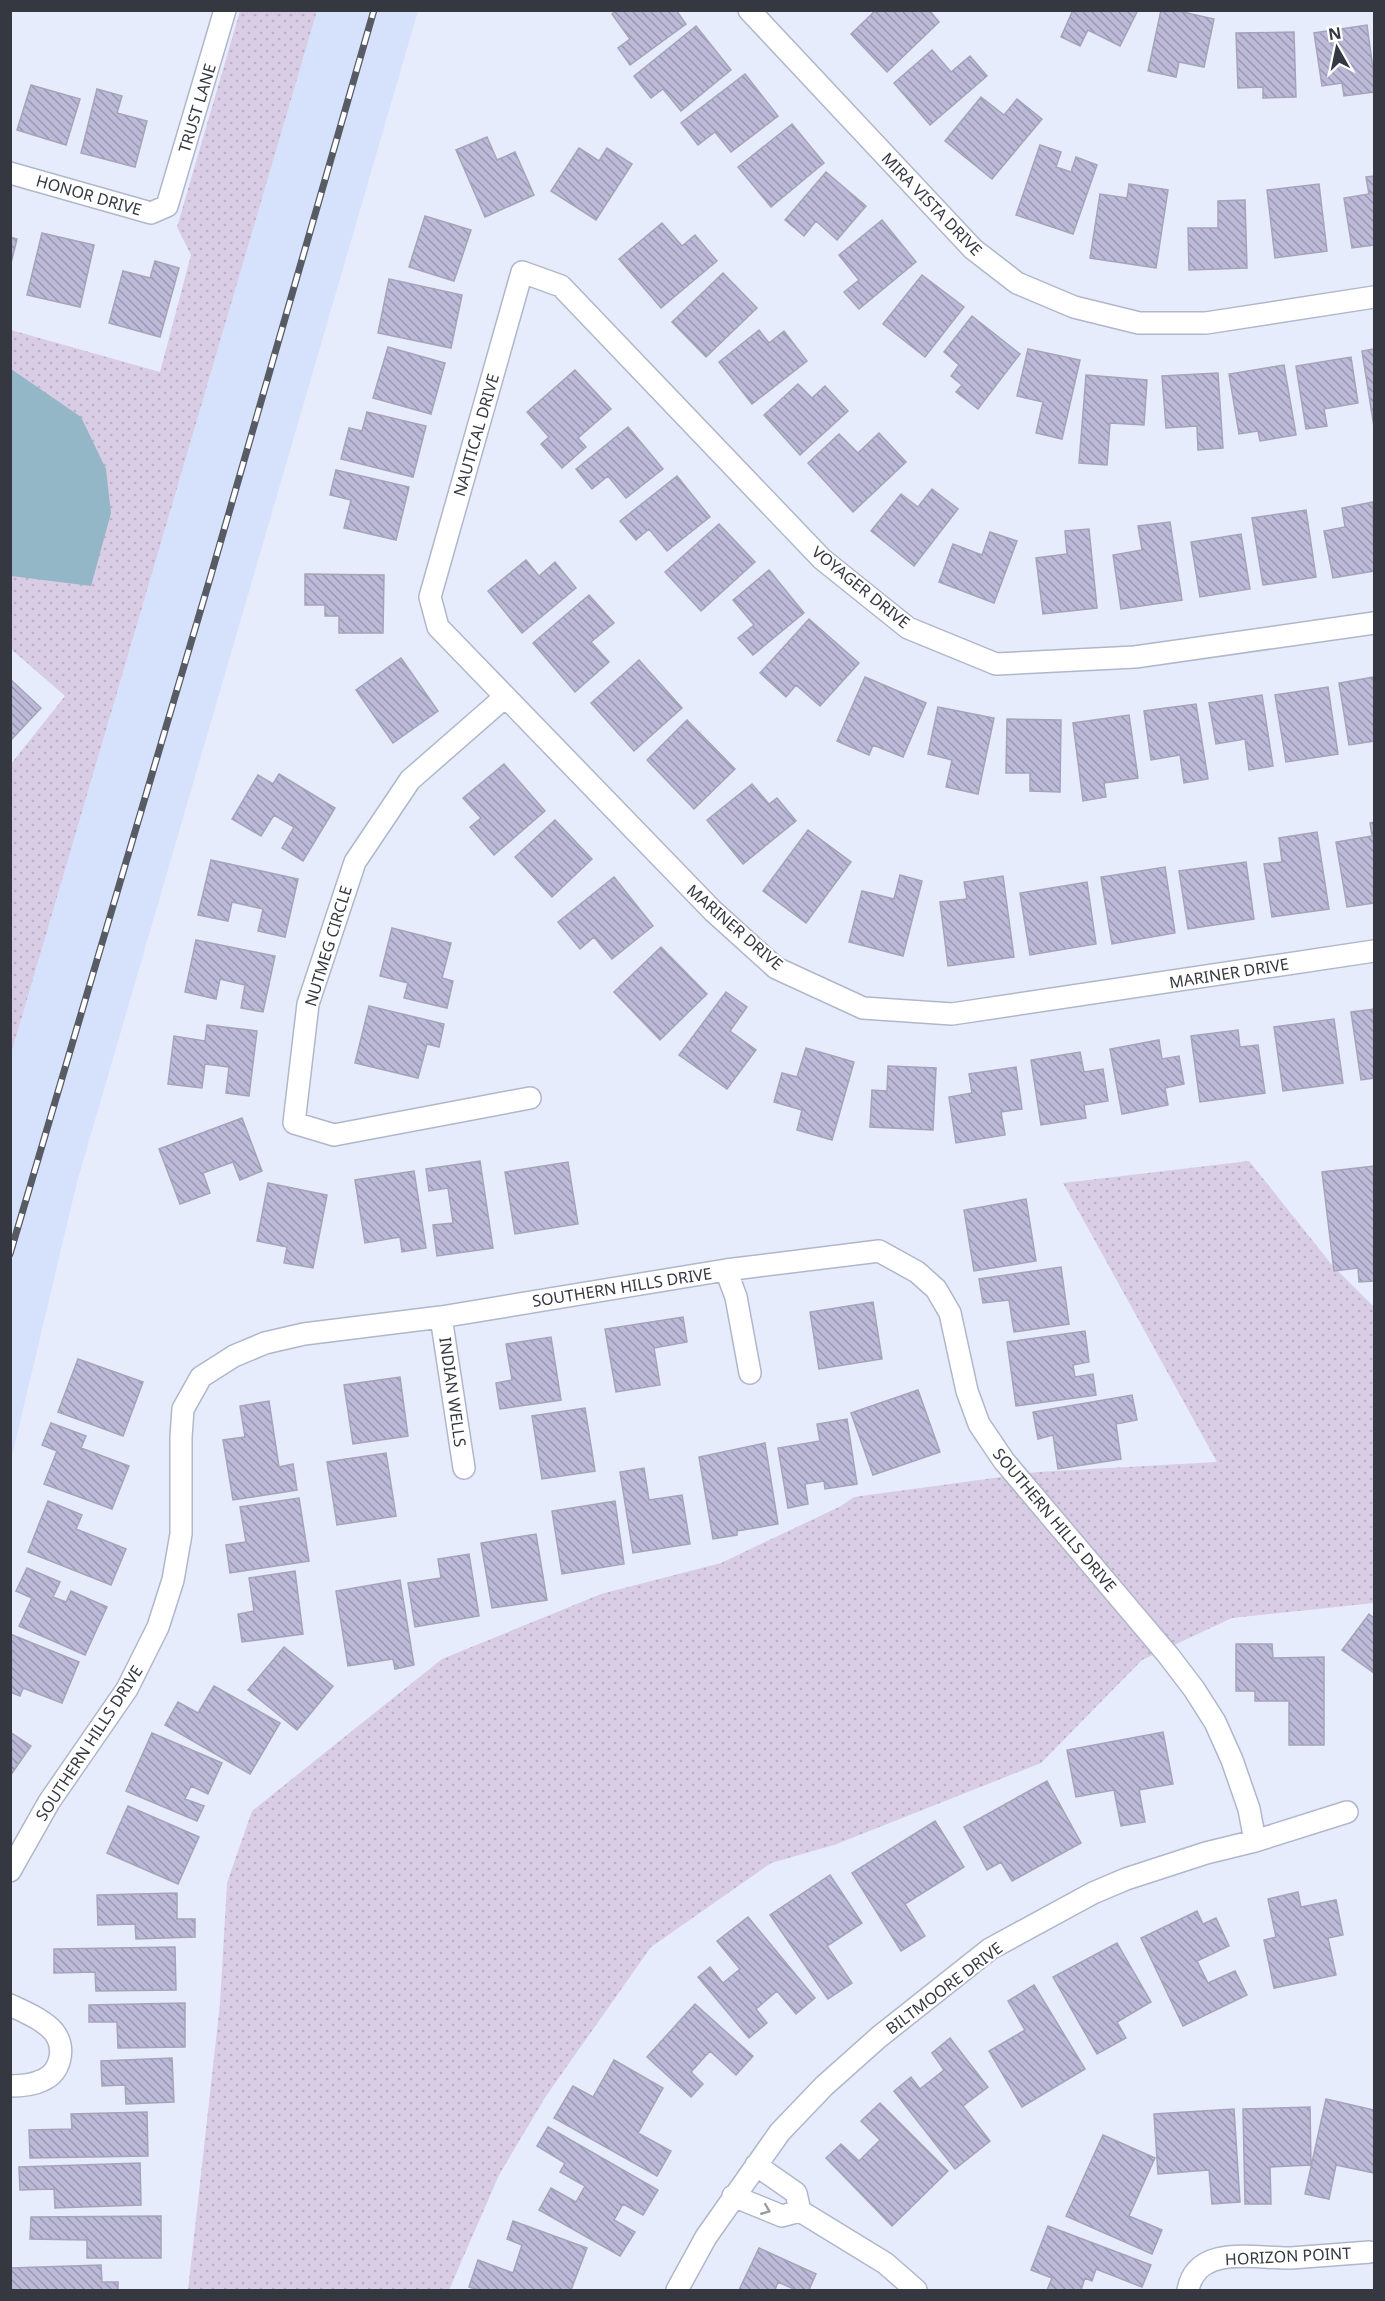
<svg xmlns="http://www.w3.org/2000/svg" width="1385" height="2301" font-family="'Noto Sans',sans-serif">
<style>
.built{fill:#d6e1fc}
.grass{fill:url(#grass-dots)}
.water{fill:#94b7c8}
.building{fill:url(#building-back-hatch);stroke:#a6a4b8;stroke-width:1.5}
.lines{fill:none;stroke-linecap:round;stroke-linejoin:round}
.minor-casing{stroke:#b0b7cb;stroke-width:24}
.minor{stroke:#fff;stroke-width:21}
.rail-casing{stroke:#575b64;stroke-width:7}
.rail{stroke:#fff;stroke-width:4.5;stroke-dasharray:14;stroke-linecap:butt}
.oneway{stroke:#9a9ca0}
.labels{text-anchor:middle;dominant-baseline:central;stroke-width:4.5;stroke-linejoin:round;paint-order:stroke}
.street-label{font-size:16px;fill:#353840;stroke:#fff}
</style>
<defs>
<pattern id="grass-dots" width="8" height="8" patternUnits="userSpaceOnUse" patternTransform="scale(1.5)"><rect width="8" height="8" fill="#d9cce5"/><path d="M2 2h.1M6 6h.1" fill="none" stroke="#bbb0c6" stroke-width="1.8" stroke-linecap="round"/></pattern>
<pattern id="building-back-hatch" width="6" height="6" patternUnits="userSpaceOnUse" patternTransform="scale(1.5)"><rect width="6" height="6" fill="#bcb9d9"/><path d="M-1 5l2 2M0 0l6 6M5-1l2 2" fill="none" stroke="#9a97b1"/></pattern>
</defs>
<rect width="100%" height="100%" fill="#e6ecfc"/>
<path class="built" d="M317,11H418L77,1182L11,1460V1054Z"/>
<path class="grass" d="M240,11H317L11,1054V764L65,696L11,649V330L160,372L191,255L177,227Z
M1249,1161L1332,1265L1374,1307V1603L1232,1618L1142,1660L1041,1763L834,1845L771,1863L651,1947L546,2096L499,2175L449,2290H188L220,2004L227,1883L252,1811L442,1659L601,1594L721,1563L841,1506L854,1497L1038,1472L1217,1462L1063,1183Z"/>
<path class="water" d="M11,369L81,417L106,469L111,513L91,586L11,576Z"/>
<path class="building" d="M616,10H676L686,24L630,65L618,48L630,39L612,14Z
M876,10H929L939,22L887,72L851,34Z
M1073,10H1138L1120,46L1088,30L1080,46L1061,37Z
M1161,10H1174L1214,19L1204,67L1179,62L1176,77L1148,71Z
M1367,25L1374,76V92L1344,96L1342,83L1322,86L1314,33Z
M696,26L731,70L681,111L663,89L651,98L634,76Z
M1294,32L1296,97L1263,98V87L1238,88L1236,33Z
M932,50L951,72L970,56L987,76L930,125L894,83Z
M745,74L778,116L731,152L715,132L698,145L681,123Z
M31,85L80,99L66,145L17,130Z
M97,89L122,96L117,113L147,121L135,167L81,153Z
M981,97L1004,115L1017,99L1042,119L992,179L945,141Z
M792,124L824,163L771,207L738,167Z
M487,137L497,160L515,152L534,195L485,217L456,150Z
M1040,145L1061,152L1056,167L1071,172L1076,157L1097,165L1073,234L1016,215Z
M579,148L599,161L607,148L632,164L596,220L551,191Z
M826,172L866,206L837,240L816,221L804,236L785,220Z
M1374,176V245L1352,248L1344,198L1369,194L1366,177Z
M1129,184L1168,190L1156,268L1090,258L1100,194L1127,198Z
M1319,184L1327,251L1275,258L1267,190Z
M1245,200L1247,268L1189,270L1188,228H1218V201Z
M425,216L471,230L454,281L409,267Z
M882,220L916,262L859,309L844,292L859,280L839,255Z
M662,223L682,246L695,235L717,261L661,308L619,259Z
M42,233L94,245L80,307L27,295Z
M10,237L17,239L10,267Z
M155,261L179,268L160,337L109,323L123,271L150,278Z
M723,273L757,308L706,357L672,322Z
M922,275L964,307L925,357L883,324Z
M389,279L462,295L451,348L378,333Z
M972,316L1020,354L978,409L956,392L962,385L951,376L959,365L944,352Z
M759,330L769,343L784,331L807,361L752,404L719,362Z
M388,347L445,363L431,414L373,398Z
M1028,349L1080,360L1062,439L1036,433L1043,402L1017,396Z
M1374,349V427L1362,351Z
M1351,357L1358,403L1324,409L1327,426L1306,429L1296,366Z
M1284,365L1296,435L1260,441L1258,431L1239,434L1229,374Z
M575,370L611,409L578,438L586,447L562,468L541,444L549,437L527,412Z
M1218,373L1223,448L1198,450L1197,426L1166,428L1162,376Z
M1086,375L1147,380L1144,425L1110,423L1107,465L1079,463Z
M798,384L812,398L825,386L848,411L800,455L764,415Z
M367,412L426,426L413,477L341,459L349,428L362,431Z
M628,427L663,469L626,498L608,476L592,489L576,469Z
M879,433L906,462L853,512L808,463L839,434L858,453Z
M336,470L409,487L396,540L344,528L351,500L330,495Z
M677,476L710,517L667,551L649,529L636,540L620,521Z
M932,489L958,509L914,566L871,531L901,494L918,507Z
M1373,502L1374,571L1333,578L1324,531L1345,527L1342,508Z
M1306,510L1316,577L1263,585L1252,518Z
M1170,522L1182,600L1121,609L1113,555L1142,550L1138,526Z
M719,524L755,562L701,611L665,572Z
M1089,529L1097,608L1043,614L1036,558L1067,554L1065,531Z
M990,532L1017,541L994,603L939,582L953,544L982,555Z
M1241,534L1250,589L1200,597L1191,542Z
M526,560L539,576L555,562L576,588L522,633L488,591Z
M769,570L804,613L753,655L738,638L754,625L733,600Z
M305,574L384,575L383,633H339V616H325V605H305Z
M589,595L614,623L591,642L609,662L575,692L533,643Z
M809,619L859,663L820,706L796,685L786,697L760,673Z
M401,658L438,711L393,743L356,690Z
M639,660L682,708L634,751L591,703Z
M865,677L926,703L903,757L873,745L869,755L837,741Z
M1374,677V741L1349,745L1339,683Z
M10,679L41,708L10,741Z
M1328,687L1338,754L1286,762L1275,695Z
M1262,695L1273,766L1249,770L1245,739L1216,744L1209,703Z
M1196,704L1208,779L1184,783L1180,755L1151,760L1144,711Z
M938,707L994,718L978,794L946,787L952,760L928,754Z
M1129,715L1138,778L1104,783L1106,797L1083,801L1073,723Z
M1007,719L1061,720L1060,792L1030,791V773H1006Z
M687,720L735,769L694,809L647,760Z
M504,764L545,811L494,855L470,827L481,818L463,798Z
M279,774L335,808L303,861L282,848L294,827L274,815L261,836L232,819L258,775L273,784Z
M752,784L769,804L777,798L796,821L743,864L707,820Z
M555,820L592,859L552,897L515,857Z
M1374,822V903L1347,907L1336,842L1372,836L1370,823Z
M808,830L851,862L806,923L763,891Z
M1317,832L1329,909L1272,917L1264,864L1282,862L1279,838Z
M211,860L298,879L285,937L258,931L263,909L232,902L228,921L198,915Z
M1246,862L1254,919L1188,929L1179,871Z
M1165,867L1175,933L1112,944L1101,877Z
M900,875L922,881L903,956L849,942L862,891L894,899Z
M1003,876L1014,957L948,966L940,902L967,899L964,882Z
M614,877L653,926L612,959L594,937L580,949L558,922Z
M1087,882L1096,944L1030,955L1020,893Z
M392,928L451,943L442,978L453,981L447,1008L404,998L408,983L380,976Z
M196,940L275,956L263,1012L241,1008L245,985L220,979L216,999L185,992Z
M661,947L707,994L660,1040L614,992Z
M726,992L747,1007L730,1031L756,1050L727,1089L679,1055Z
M369,1006L444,1024L439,1047L427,1044L418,1078L355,1063Z
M1374,1009V1078L1361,1080L1351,1012Z
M1334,1019L1343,1083L1283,1091L1274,1027Z
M207,1025L257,1031L249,1096L226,1093L229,1067L205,1064L202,1088L168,1084L174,1036L205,1041Z
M1238,1030L1240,1047L1258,1045L1265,1093L1200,1102L1191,1036Z
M1159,1040L1162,1059L1179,1056L1184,1084L1165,1088L1168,1105L1122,1114L1110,1049Z
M806,1048L854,1062L832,1140L797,1130L802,1110L774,1102L782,1073L797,1077Z
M1080,1052L1084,1072L1103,1069L1108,1101L1084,1105L1086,1118L1041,1125L1031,1060Z
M888,1066L936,1068L933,1130L870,1127L872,1090L887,1091Z
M1016,1067L1022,1109L1001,1112L1005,1135L956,1143L949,1097L972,1093L969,1074Z
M242,1118L262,1171L240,1180L233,1162L203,1173L210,1193L180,1204L159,1149Z
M480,1161L493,1248L437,1256L433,1225L453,1223L448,1188L429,1191L426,1169Z
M568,1162L578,1224L515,1234L505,1172Z
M1374,1166V1281L1359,1282L1358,1268L1334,1271L1322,1172Z
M414,1171L426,1248L402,1252L400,1237L365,1243L355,1180Z
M268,1183L327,1195L313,1268L284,1263L287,1247L257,1241Z
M1026,1199L1036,1261L974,1271L964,1210Z
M1061,1267L1069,1324L1014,1332L1009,1300L983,1303L979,1279Z
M873,1302L882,1359L819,1369L810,1312Z
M683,1317L687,1342L654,1348L660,1385L616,1392L605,1329Z
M1085,1331L1089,1362L1073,1365L1075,1377L1093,1374L1096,1395L1016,1406L1007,1342Z
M551,1337L561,1400L500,1409L496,1383L512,1380L506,1344Z
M78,1359L143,1382L123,1436L58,1412Z
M400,1377L408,1436L353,1444L344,1385Z
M918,1390L940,1452L873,1475L851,1413Z
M1132,1395L1137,1420L1116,1424L1121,1459L1058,1469L1053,1435L1038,1439L1033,1412Z
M269,1401L279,1467L293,1464L297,1490L233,1500L223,1440L245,1437L240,1406Z
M585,1408L595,1471L542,1479L532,1416Z
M847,1419L857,1484L825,1489L824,1481L805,1484L808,1504L788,1508L778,1448L820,1441L817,1424Z
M51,1423L86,1436L81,1448L129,1466L112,1509L44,1484L57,1451L42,1445Z
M765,1443L778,1524L737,1531V1535L713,1539L699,1457Z
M386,1453L396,1516L337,1525L327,1462Z
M644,1468L649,1500L682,1495L690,1544L633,1553L620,1472Z
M299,1498L309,1561L230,1573L226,1545L246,1542L240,1507Z
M48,1501L82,1515L76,1529L126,1549L111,1585L28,1552Z
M615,1501L624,1564L562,1574L552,1511Z
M536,1534L547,1600L492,1608L481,1543Z
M469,1554L479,1616L415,1627L408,1583L441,1578L438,1559Z
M27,1568L60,1582L53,1597L66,1602L71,1591L107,1607L85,1655L19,1626L32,1598L16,1591Z
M295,1571L303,1634L242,1642L238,1614L254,1611L249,1578Z
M400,1580L414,1665L395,1669L393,1659L348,1666L336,1591Z
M1369,1614L1374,1618V1673L1342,1650Z
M10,1634L79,1662L62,1703L23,1688L20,1696L10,1692Z
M1236,1644H1272L1273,1658L1324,1657V1745H1289V1701H1255V1691H1236Z
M284,1647L333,1686L297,1730L248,1690Z
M214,1686L280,1723L250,1774L165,1725L178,1702L198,1713Z
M10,1732L31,1746L10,1776Z
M1163,1732L1173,1784L1139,1790L1145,1822L1121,1826L1114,1790L1076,1797L1067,1750Z
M152,1733L222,1763L208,1794L191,1786L185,1799L204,1806L197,1821L126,1791Z
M1047,1781L1081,1843L1012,1881L1001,1862L987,1870L964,1827Z
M128,1806L199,1837L178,1884L107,1853Z
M935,1821L964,1867L905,1904L925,1936L901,1951L852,1873Z
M830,1875L862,1923L827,1946L852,1983L828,1999L770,1915Z
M1298,1892L1301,1907L1336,1900L1343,1935L1328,1938L1336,1975L1274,1988L1264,1940L1276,1937L1268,1899Z
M177,1893V1919H195V1937L136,1939L135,1924L98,1925L97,1895Z
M1197,1911L1203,1924L1216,1918L1229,1946L1197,1961L1208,1983L1235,1971L1247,1995L1183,2026L1141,1938Z
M748,1917L815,1998L796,2014L777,1991L756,2009L767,2023L749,2038L698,1977L710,1967L723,1983L740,1969L717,1941Z
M1117,1943L1151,2002L1117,2022L1126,2038L1097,2054L1053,1977Z
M175,1947L176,1990L96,1991L95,1972L54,1973V1949Z
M1034,1985L1085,2069L1022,2107L989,2051L1025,2030L1008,2001Z
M185,2003V2047L118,2048L117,2022H89V2005Z
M695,2004L753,2056L736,2075L710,2051L691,2072L703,2084L691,2097L647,2057Z
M950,2038L988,2087L963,2106L990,2141L955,2169L894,2091L911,2077L920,2089L944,2070L932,2053Z
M172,2058L174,2102L126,2104L125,2085L102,2086L101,2061Z
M614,2060L663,2088L638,2133L671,2151L657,2176L554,2118L573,2086L593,2097Z
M1326,2099L1374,2110V2173L1336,2165L1329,2199L1305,2194Z
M880,2103L948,2171L892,2226L826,2158L841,2144L859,2161L880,2140L861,2121Z
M1310,2107L1311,2165L1270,2167L1271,2204H1245L1243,2109Z
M1234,2109L1240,2202L1212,2204L1209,2170L1158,2174L1154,2114Z
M147,2112L148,2156L30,2158L29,2130L72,2129L71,2114Z
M548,2127L658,2190L643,2215L623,2204L614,2220L635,2232L620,2256L539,2210L551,2188L576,2202L585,2186L560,2172L565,2163L537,2146Z
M1103,2135L1155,2158L1129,2216L1162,2230L1152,2254L1066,2216Z
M140,2163L141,2205L55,2208L54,2189L20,2190L19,2167Z
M161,2216V2258H87V2240L30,2239L31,2217Z
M513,2221L587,2248L571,2290H479L469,2287L478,2260L513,2273L522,2245L507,2239Z
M1048,2226L1151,2265L1142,2287L1096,2269L1092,2281L1085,2278L1081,2290H1047L1052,2278L1031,2270Z
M759,2248L816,2274L809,2290H796L778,2282L775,2290H739Z
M101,2265L102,2282H118V2290H11V2268Z"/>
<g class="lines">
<defs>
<path id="minor" d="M749,10L973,249L1017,283L1074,307L1139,323H1206L1374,297
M10,173L151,213L167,206L225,10
M1374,623L1135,657L996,664L908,628L822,559L561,286L522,272L430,597L438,627L713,911L776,968L863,1008L952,1014L1374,951
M505,697L410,780L355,862L308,1004L294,1123L334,1135L530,1098
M726,1270L736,1297L750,1373
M441,1317L464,1468
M10,1871L49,1802L127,1689L158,1627L173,1580L181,1534V1437L183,1409L201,1377L234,1356L265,1343L304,1334L441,1317L726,1270L879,1251L917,1272L936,1289L950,1313L967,1391L979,1424L1004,1461L1168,1655L1194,1689L1215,1722L1232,1760L1249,1809L1255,1841
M10,2005C25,2012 44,2020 54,2032C66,2048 61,2072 43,2080C33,2085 21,2086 10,2086
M756,2165L796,2193L800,2211L885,2263L916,2290
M733,2196L782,2216L800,2211
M677,2290L706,2237L780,2132L824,2086L879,2037L990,1949L1093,1893L1126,1879L1206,1853L1255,1841L1347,1812
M1188,2290C1197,2243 1257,2259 1291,2258C1317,2256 1343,2254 1370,2252"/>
</defs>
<use href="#minor" class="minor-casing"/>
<use href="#minor" class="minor"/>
<defs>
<path id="rail" d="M10,1254L211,575L374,10"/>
</defs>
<use href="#rail" class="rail-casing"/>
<use href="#rail" class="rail"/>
</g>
<defs><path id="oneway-chevron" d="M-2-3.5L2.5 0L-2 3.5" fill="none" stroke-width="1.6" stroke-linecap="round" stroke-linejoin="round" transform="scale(1.5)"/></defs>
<use class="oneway" href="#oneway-chevron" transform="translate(766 2210) rotate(22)"/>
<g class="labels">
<g class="street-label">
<text transform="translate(197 108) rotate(-73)">TRUST LANE</text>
<text transform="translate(89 195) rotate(16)">HONOR DRIVE</text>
<text transform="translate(932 204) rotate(46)">MIRA VISTA DRIVE</text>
<text transform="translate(476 435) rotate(-74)">NAUTICAL DRIVE</text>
<text transform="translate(861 587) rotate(39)">VOYAGER DRIVE</text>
<text transform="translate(735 927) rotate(41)">MARINER DRIVE</text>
<text transform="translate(328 946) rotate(-73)">NUTMEG CIRCLE</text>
<text transform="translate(1229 973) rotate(-9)">MARINER DRIVE</text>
<text transform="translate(622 1287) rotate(-9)">SOUTHERN HILLS DRIVE</text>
<text transform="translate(453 1392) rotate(82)">INDIAN WELLS</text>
<text transform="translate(1055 1520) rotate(50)">SOUTHERN HILLS DRIVE</text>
<text transform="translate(89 1743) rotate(-57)">SOUTHERN HILLS DRIVE</text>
<text transform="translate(944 1988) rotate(-37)">BILTMOORE DRIVE</text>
<text transform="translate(1288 2256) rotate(-3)">HORIZON POINT</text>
</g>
</g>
<rect width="1385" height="2301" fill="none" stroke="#353840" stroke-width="24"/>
<g transform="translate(1337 48) rotate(351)" stroke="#ffffff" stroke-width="4.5" paint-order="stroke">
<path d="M0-4.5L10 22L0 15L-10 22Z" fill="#353840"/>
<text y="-9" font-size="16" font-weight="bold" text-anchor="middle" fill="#353840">N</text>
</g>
</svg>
